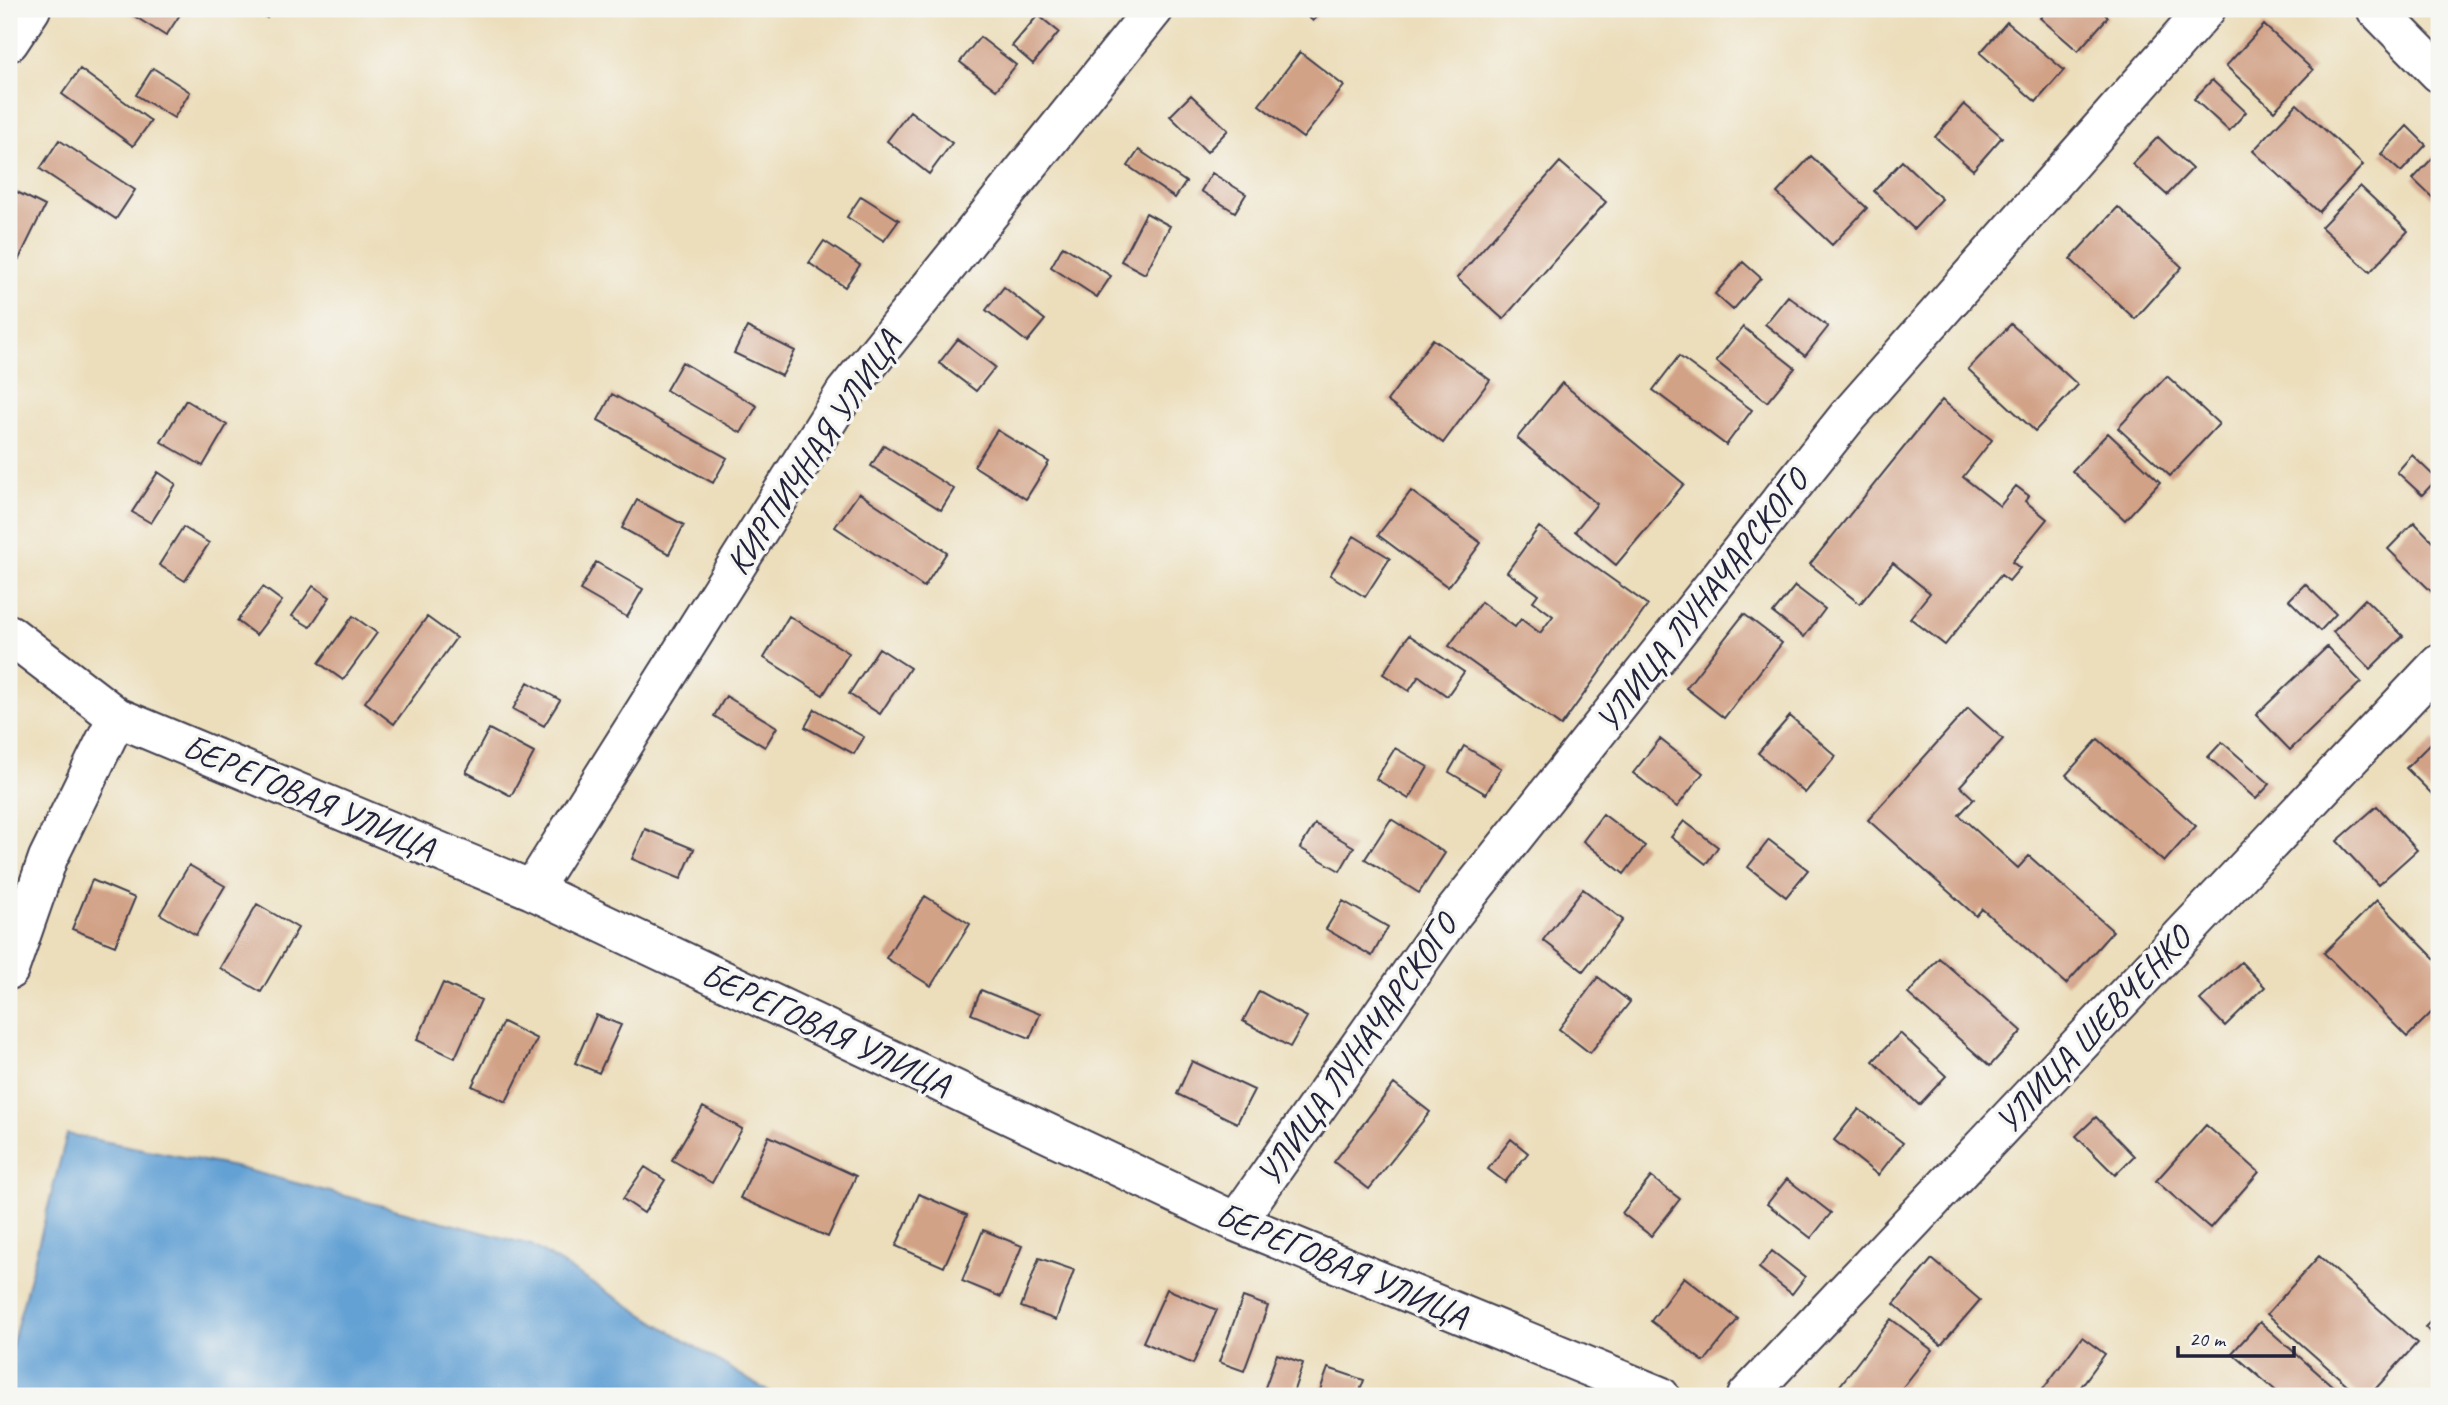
<svg xmlns="http://www.w3.org/2000/svg" width="2448" height="1405" font-family="Caveat,sans-serif">
<style>
.water{fill:#63a1d4;stroke:#426288;stroke-width:2}
.building{fill:#d2a287}
.lines{fill:none;stroke-linecap:round;stroke-linejoin:round}
.minor-casing{stroke:#403e4e;stroke-width:42}
.minor{stroke:#fff;stroke-width:38}
.labels{text-anchor:middle;dominant-baseline:central;stroke-width:7;stroke-linejoin:round;paint-order:stroke}
.street-label{font-size:35px;fill:#22223b;stroke:#f6f6f2}
</style>
<rect width="100%" height="100%" fill="#f6f6f2"/>
<filter id="ink" filterUnits="userSpaceOnUse"><feTurbulence type="fractalNoise" baseFrequency=".0143" numOctaves="2"/><feDisplacementMap in="SourceGraphic" scale="14" xChannelSelector="R" yChannelSelector="G"/><feConvolveMatrix kernelMatrix="1 2 1 2 8 2 1 2 1" color-interpolation-filters="sRGB"/></filter>
<filter id="wash" filterUnits="userSpaceOnUse"><feTurbulence type="fractalNoise" baseFrequency=".00686" numOctaves="4" result="noise"/><feDisplacementMap in="SourceGraphic" scale="28" xChannelSelector="R" yChannelSelector="G"/><feGaussianBlur stdDeviation="1.57" result="paint"/><feColorMatrix in="noise" values="0 0 0 0 0 0 0 0 0 0 0 0 0 0 0 0 0 1.4 0 .05"/><feComposite in="paint" operator="in"/></filter>
<g filter="url(#wash)">
<rect width="100%" height="100%" fill="#ecdebb"/>
<path class="water" d="M67,1134L239,1168L531,1245L775,1396H9V1357Z"/>
<g id="blocks">
<path class="building" d="M123,9H181L183,10L166,36Z
M252,9H273L267,18Z
M1299,9H1323L1313,21Z
M2048,9H2099L2108,17L2078,51L2040,18Z
M1038,15L1059,32L1033,64L1012,46Z
M2007,22L2064,70L2036,102L1980,53Z
M2264,25L2313,70L2274,111L2226,66Z
M980,37L1016,65L996,90L960,62Z
M1300,52L1344,86L1303,138L1259,105Z
M153,68L190,92L174,118L136,95Z
M80,69L151,121L133,146L62,94Z
M2212,80L2246,112L2229,131L2194,99Z
M1191,95L1228,130L1207,152L1170,116Z
M1964,104L2002,137L1973,170L1935,137Z
M2297,104L2363,165L2319,212L2253,151Z
M910,111L952,143L929,174L887,141Z
M2407,126L2426,145L2401,172L2381,154Z
M2158,137L2192,169L2167,195L2132,164Z
M59,140L135,190L116,219L40,169Z
M1139,150L1186,182L1175,198L1128,166Z
M2439,151V204L2413,179Z
M1811,156L1867,208L1832,245L1777,193Z
M1902,161L1942,199L1914,229L1874,191Z
M1560,162L1606,202L1503,319L1457,278Z
M1212,173L1246,194L1235,212L1201,191Z
M2360,186L2408,231L2370,272L2321,227Z
M9,188L45,206L19,259L9,254Z
M861,196L899,220L884,241L847,217Z
M2118,207L2182,267L2135,319L2070,259Z
M1146,213L1170,226L1145,274L1121,261Z
M824,241L860,265L845,287L809,263Z
M1063,246L1111,276L1097,297L1051,267Z
M1743,262L1761,278L1733,310L1715,294Z
M1004,287L1045,320L1027,342L986,310Z
M1788,296L1828,327L1805,356L1765,324Z
M2011,324L2078,385L2035,431L1968,369Z
M747,327L795,351L782,376L734,353Z
M1743,327L1795,368L1767,402L1716,361Z
M958,339L995,367L976,391L939,363Z
M1433,339L1490,380L1443,443L1387,401Z
M1679,356L1752,410L1726,445L1653,390Z
M682,362L757,406L741,433L666,390Z
M2167,376L2219,424L2170,476L2118,428Z
M1562,383L1684,484L1616,565L1575,531L1597,504L1517,438Z
M612,394L727,458L713,483L598,420Z
M186,400L227,425L203,466L161,442Z
M1942,400L1992,440L1963,477L2000,506L2016,486L2029,496L2025,501L2047,519L2012,562L2020,568L2009,581L2001,575L1945,645L1910,618L1930,593L1893,563L1860,604L1810,564Z
M997,430L1049,462L1026,499L974,466Z
M2108,433L2160,482L2125,520L2072,471Z
M884,445L954,489L941,510L871,466Z
M2412,455L2437,479L2422,495L2397,472Z
M158,472L176,484L151,523L132,512Z
M1411,491L1481,543L1448,587L1378,535Z
M859,493L947,552L924,587L835,527Z
M637,500L684,525L669,554L622,528Z
M2414,522L2439,548V592L2436,596L2388,549Z
M183,527L209,543L185,581L159,565Z
M1539,527L1648,605L1561,726L1449,646L1481,602L1515,627L1521,619L1540,633L1553,616L1533,601L1538,594L1507,572Z
M1354,536L1390,558L1365,597L1330,575Z
M596,562L643,589L627,617L580,590Z
M2305,584L2336,614L2320,631L2289,600Z
M313,586L330,597L310,627L292,616Z
M1795,586L1825,609L1804,637L1773,613Z
M263,587L282,601L256,635L237,621Z
M2365,599L2403,636L2370,669L2333,632Z
M1744,614L1782,643L1724,718L1686,688Z
M353,616L377,633L343,680L319,663Z
M789,616L849,653L823,695L764,658Z
M427,617L456,638L394,724L365,702Z
M1409,635L1464,672L1447,696L1419,676L1409,691L1383,674Z
M2327,647L2361,682L2290,750L2256,715Z
M879,648L910,668L880,714L849,694Z
M528,682L560,700L544,726L513,709Z
M726,696L777,727L765,747L714,716Z
M1968,708L2003,739L1960,786L1974,799L1959,815L2018,868L2029,856L2113,931L2066,984L1982,909L1976,916L1868,820Z
M815,709L864,737L854,754L805,727Z
M1790,716L1836,756L1805,793L1758,753Z
M489,729L534,753L511,796L466,772Z
M1660,739L1703,773L1677,807L1633,773Z
M2098,739L2196,826L2164,862L2066,775Z
M2434,740L2439,746V801L2406,768Z
M2222,742L2270,784L2256,799L2208,757Z
M1464,746L1501,768L1486,794L1449,772Z
M1395,748L1428,767L1409,799L1376,779Z
M2377,806L2417,850L2378,885L2337,841Z
M1603,814L1645,846L1624,874L1583,841Z
M1391,819L1445,853L1419,893L1365,859Z
M1684,821L1718,847L1706,864L1671,837Z
M1315,824L1354,847L1340,871L1300,848Z
M645,829L694,849L681,879L632,859Z
M1769,840L1808,870L1786,897L1748,867Z
M189,865L225,886L196,935L160,914Z
M92,880L135,898L115,946L72,929Z
M1583,889L1623,920L1583,971L1543,940Z
M925,896L970,924L931,986L886,958Z
M2377,900L2439,963V1005L2407,1037L2324,953Z
M1343,901L1388,927L1372,956L1326,929Z
M257,904L298,928L261,992L220,968Z
M1939,958L2022,1031L1990,1066L1908,994Z
M2241,962L2265,987L2225,1026L2200,1000Z
M1598,977L1630,1002L1590,1053L1559,1029Z
M443,983L481,1000L455,1058L417,1040Z
M981,990L1040,1014L1030,1038L971,1014Z
M1259,991L1307,1017L1290,1047L1243,1021Z
M596,1015L621,1025L599,1073L575,1063Z
M503,1022L537,1039L506,1102L472,1086Z
M1900,1033L1946,1076L1919,1105L1873,1061Z
M1192,1061L1254,1090L1237,1123L1177,1094Z
M1394,1084L1430,1112L1369,1189L1334,1162Z
M703,1107L742,1129L712,1183L672,1160Z
M1859,1109L1903,1143L1878,1175L1834,1140Z
M2096,1117L2134,1156L2115,1175L2076,1136Z
M2206,1125L2259,1172L2210,1228L2156,1181Z
M769,1136L856,1176L828,1237L740,1198Z
M1511,1139L1528,1153L1505,1182L1488,1169Z
M645,1167L665,1180L644,1213L623,1199Z
M1651,1177L1680,1199L1651,1236L1622,1213Z
M1787,1179L1831,1213L1811,1238L1767,1204Z
M919,1194L967,1215L944,1267L896,1246Z
M983,1230L1022,1246L1001,1297L962,1281Z
M1772,1251L1805,1277L1792,1294L1759,1268Z
M2319,1256L2417,1343L2369,1396H2360L2267,1314Z
M1039,1258L1074,1270L1056,1320L1021,1307Z
M1932,1259L1980,1300L1941,1345L1894,1304Z
M1684,1277L1738,1319L1704,1362L1651,1321Z
M1167,1289L1217,1310L1193,1364L1143,1342Z
M1243,1297L1268,1306L1244,1371L1219,1362Z
M2439,1313V1341L2425,1327Z
M1891,1319L1932,1350L1896,1396H1840L1835,1392Z
M2260,1322L2344,1396H2282L2232,1353Z
M2082,1337L2105,1354L2074,1396H2038Z
M1277,1354L1303,1363L1292,1396H1262Z
M1328,1368L1364,1380L1358,1396H1318Z"/>
</g>
</g>
<g filter="url(#ink)">
<use href="#blocks" fill-opacity="0" stroke="#403e4e" stroke-width="2"/>
<g class="lines">
<defs>
<path id="minor" d="M2376,9L2439,73
M9,42L31,9
M9,634L117,717L532,890L1236,1222L1660,1396
M532,890L845,393L1154,9
M9,970L48,858L117,717
M1236,1222L1451,916L1848,416L2206,9
M1747,1396L2439,664"/>
</defs>
<use href="#minor" class="minor-casing"/>
<use href="#minor" class="minor"/>
</g>
</g>
<g class="labels">
<g class="street-label">
<text transform="translate(813 453) rotate(-56)">КИРПИЧНАЯ УЛИЦА</text>
<text transform="translate(1702 601) rotate(-52)">УЛИЦА ЛУНАЧАРСКОГО</text>
<text transform="translate(309 797) rotate(23)">БЕРЕГОВАЯ УЛИЦА</text>
<text transform="translate(826 1029) rotate(25)">БЕРЕГОВАЯ УЛИЦА</text>
<text transform="translate(2093 1030) rotate(-47)">УЛИЦА ШЕВЧЕНКО</text>
<text transform="translate(1357 1050) rotate(-55)">УЛИЦА ЛУНАЧАРСКОГО</text>
<text transform="translate(1342 1265) rotate(23)">БЕРЕГОВАЯ УЛИЦА</text>
</g>
</g>
<rect width="2448" height="1405" fill="none" stroke="#f6f6f2" stroke-width="35"/>
<path d="M2178 1346v10h116v-10" fill="none" stroke="#22223b" stroke-width="3.5"/>
<text x="2189" y="1346" font-size="21" fill="#22223b" stroke="#f6f6f2" stroke-width="5" paint-order="stroke">20 m</text>
</svg>
